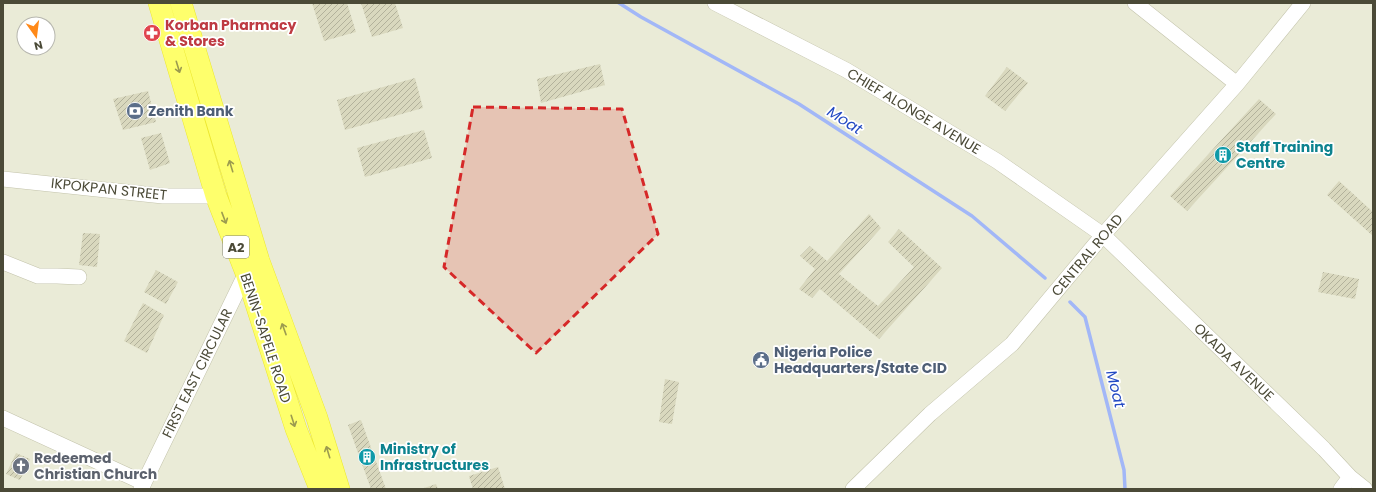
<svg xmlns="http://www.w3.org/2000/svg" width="1376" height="492" font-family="Poppins,sans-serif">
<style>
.residential{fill:#eaebd7;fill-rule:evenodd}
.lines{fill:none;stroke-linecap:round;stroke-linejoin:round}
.stream{stroke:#a2b7f7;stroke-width:3.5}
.building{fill:url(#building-hatch)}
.minor-casing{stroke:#c3c3ab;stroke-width:16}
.highway-casing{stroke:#ece72e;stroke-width:22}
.minor{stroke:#fff;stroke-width:15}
.highway{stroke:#feff6c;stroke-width:21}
.oneway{stroke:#9c9b4f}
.marked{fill:#d62828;fill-opacity:0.2;stroke:#d62828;stroke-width:3;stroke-dasharray:8 5;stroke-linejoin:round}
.labels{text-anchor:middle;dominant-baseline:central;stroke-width:3.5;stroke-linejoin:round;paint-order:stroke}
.shield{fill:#fff;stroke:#818073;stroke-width:1}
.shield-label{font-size:13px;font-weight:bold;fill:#4b4a37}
.health-label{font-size:14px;font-weight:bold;fill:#be3a42;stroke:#fff;text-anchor:start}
.service-label{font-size:14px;font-weight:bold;fill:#4e5e75;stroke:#fff;text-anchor:start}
.street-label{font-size:14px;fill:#4b4a37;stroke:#fff}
.culture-label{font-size:14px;font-weight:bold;fill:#0d838f;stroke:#fff;text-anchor:start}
.worship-label{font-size:14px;font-weight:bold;fill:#5b616d;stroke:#fff;text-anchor:start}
.water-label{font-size:15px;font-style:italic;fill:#244ac3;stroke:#fff}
</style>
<defs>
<pattern id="building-hatch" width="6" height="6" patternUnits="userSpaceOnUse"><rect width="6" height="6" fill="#d9d8be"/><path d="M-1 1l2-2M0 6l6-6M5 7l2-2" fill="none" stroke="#b2b19b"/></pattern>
</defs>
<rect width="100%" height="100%" fill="#f6f6ea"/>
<path class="residential" d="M3,3H1373V489H3ZM24,24H48V48H24Z"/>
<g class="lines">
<path class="stream" d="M619,3L641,17L799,104L972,216L1045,278
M1070,302L1085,317L1124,470L1125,489"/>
</g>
<path class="building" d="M312,3H347L356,32L324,41Z
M361,3H395L403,28L372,37Z
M600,64L605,85L541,103L537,79Z
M1007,67L1028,83L1005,111L985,96Z
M415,78L423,108L345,130L337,100Z
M148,91L156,122L123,130L113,99Z
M1259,99L1276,114L1187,211L1170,196Z
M424,130L432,158L365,177L357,148Z
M161,133L170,163L150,170L141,138Z
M1339,181L1373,212V236L1327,195Z
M869,214L881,228L839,274L878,306L914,267L888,242L899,229L942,268L879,339L820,289L812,298L799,289L815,269L800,256L810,246L827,261Z
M83,233L100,234L97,267L79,265Z
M156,270L178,282L166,304L144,292Z
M1323,272L1359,279L1355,299L1318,292Z
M143,303L164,315L147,353L124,341Z
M665,379L679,382L672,424L659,422Z
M361,420L386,489H371L348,425Z
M16,453L30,459L20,480L6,474Z
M498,467L505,489H473L469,476Z
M436,484L438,489H421Z"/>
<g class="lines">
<defs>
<path id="minor" d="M715,3L846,70L997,161L1103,235L1324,449L1350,477L1365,489
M1135,3L1237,84
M3,179L163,196H216
M3,262L38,276H57L79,277
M3,418L144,483
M141,489L246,273L249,270
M853,489L930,414L1012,344L1103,235L1237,84L1303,3
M1341,489L1350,477"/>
<path id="highway" d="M159,3L216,196L246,273L296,429L320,489
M181,3L259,261L317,418L339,489"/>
</defs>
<use href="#minor" class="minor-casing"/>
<use href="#highway" class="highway-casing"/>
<use href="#minor" class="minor"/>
<use href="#highway" class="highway"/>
</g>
<defs><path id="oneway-shaft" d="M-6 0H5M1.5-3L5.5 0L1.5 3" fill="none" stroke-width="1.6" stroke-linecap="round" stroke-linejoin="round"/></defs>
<g class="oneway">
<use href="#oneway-shaft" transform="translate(178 67) rotate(73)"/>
<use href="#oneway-shaft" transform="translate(231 166) rotate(-107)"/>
<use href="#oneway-shaft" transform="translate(224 218) rotate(69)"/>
<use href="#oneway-shaft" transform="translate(284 329) rotate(-110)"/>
<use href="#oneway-shaft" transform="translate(293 421) rotate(72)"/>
<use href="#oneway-shaft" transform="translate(328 452) rotate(-107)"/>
</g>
<path class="marked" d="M473,107L622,109L658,234L536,353L444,267Z"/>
<defs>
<symbol id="pharmacy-disc" viewBox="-11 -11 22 22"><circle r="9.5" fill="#e0444e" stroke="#fff"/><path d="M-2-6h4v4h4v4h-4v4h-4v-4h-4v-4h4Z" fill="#fff"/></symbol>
<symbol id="bank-disc" viewBox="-11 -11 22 22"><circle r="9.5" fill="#5c6f8a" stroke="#fff"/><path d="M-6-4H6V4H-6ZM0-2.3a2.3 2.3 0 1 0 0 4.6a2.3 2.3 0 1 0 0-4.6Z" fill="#fff"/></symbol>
<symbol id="building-disc" viewBox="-11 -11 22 22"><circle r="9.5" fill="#0f9aa8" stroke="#fff"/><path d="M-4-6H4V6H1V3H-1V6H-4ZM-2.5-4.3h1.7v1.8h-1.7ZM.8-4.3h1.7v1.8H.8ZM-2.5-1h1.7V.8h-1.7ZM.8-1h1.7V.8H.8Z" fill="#fff"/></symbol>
<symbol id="civic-disc" viewBox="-11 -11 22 22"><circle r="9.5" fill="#5c6f8a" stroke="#fff"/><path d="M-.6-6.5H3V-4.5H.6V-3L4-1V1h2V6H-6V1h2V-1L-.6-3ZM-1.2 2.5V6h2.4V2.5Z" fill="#fff"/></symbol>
<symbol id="church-disc" viewBox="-11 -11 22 22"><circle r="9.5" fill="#6b7280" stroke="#fff"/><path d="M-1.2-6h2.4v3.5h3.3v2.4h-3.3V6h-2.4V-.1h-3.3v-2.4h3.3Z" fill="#fff"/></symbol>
</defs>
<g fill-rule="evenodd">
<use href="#pharmacy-disc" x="142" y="23" width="20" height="20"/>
<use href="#bank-disc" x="125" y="101" width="20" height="20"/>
<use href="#building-disc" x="1213" y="145" width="20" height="20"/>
<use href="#civic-disc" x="751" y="350" width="20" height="20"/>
<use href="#building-disc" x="357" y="447" width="20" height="20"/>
<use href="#church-disc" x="11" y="456" width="20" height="20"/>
</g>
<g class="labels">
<rect class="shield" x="223" y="236" width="26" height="22" rx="3"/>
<g class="shield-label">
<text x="236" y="247">A2</text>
</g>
<g class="health-label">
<text x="165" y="25">Korban Pharmacy<tspan x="165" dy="16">&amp; Stores</tspan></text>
</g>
<g class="service-label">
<text x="148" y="111">Zenith Bank</text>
<text x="774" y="352">Nigeria Police<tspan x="774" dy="16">Headquarters/State CID</tspan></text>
</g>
<g class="street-label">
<text transform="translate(914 111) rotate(31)">CHIEF ALONGE AVENUE</text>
<text transform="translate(109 189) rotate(6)">IKPOKPAN STREET</text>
<text transform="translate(1087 255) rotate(-50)">CENTRAL ROAD</text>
<text transform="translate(266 338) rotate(72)">BENIN-SAPELE ROAD</text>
<text transform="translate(1234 362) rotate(44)">OKADA AVENUE</text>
<text transform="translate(197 373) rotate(-64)">FIRST EAST CIRCULAR</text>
</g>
<g class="culture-label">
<text x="1236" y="147">Staff Training<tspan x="1236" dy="16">Centre</tspan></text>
<text x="380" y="449">Ministry of<tspan x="380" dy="16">Infrastructures</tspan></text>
</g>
<g class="worship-label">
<text x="34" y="458">Redeemed<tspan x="34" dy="16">Christian Church</tspan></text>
</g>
<g class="water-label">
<text transform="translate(845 120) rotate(33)">Moat</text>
<text transform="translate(1116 389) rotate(76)">Moat</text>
</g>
</g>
<rect width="1376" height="492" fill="none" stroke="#4b4a37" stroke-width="8"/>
<g transform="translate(36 36) rotate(166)"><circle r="19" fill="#ffffff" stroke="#b7b7af"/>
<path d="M0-3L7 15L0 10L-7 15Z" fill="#ff8918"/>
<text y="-6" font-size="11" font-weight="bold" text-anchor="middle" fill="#4b4a37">N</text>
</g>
</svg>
